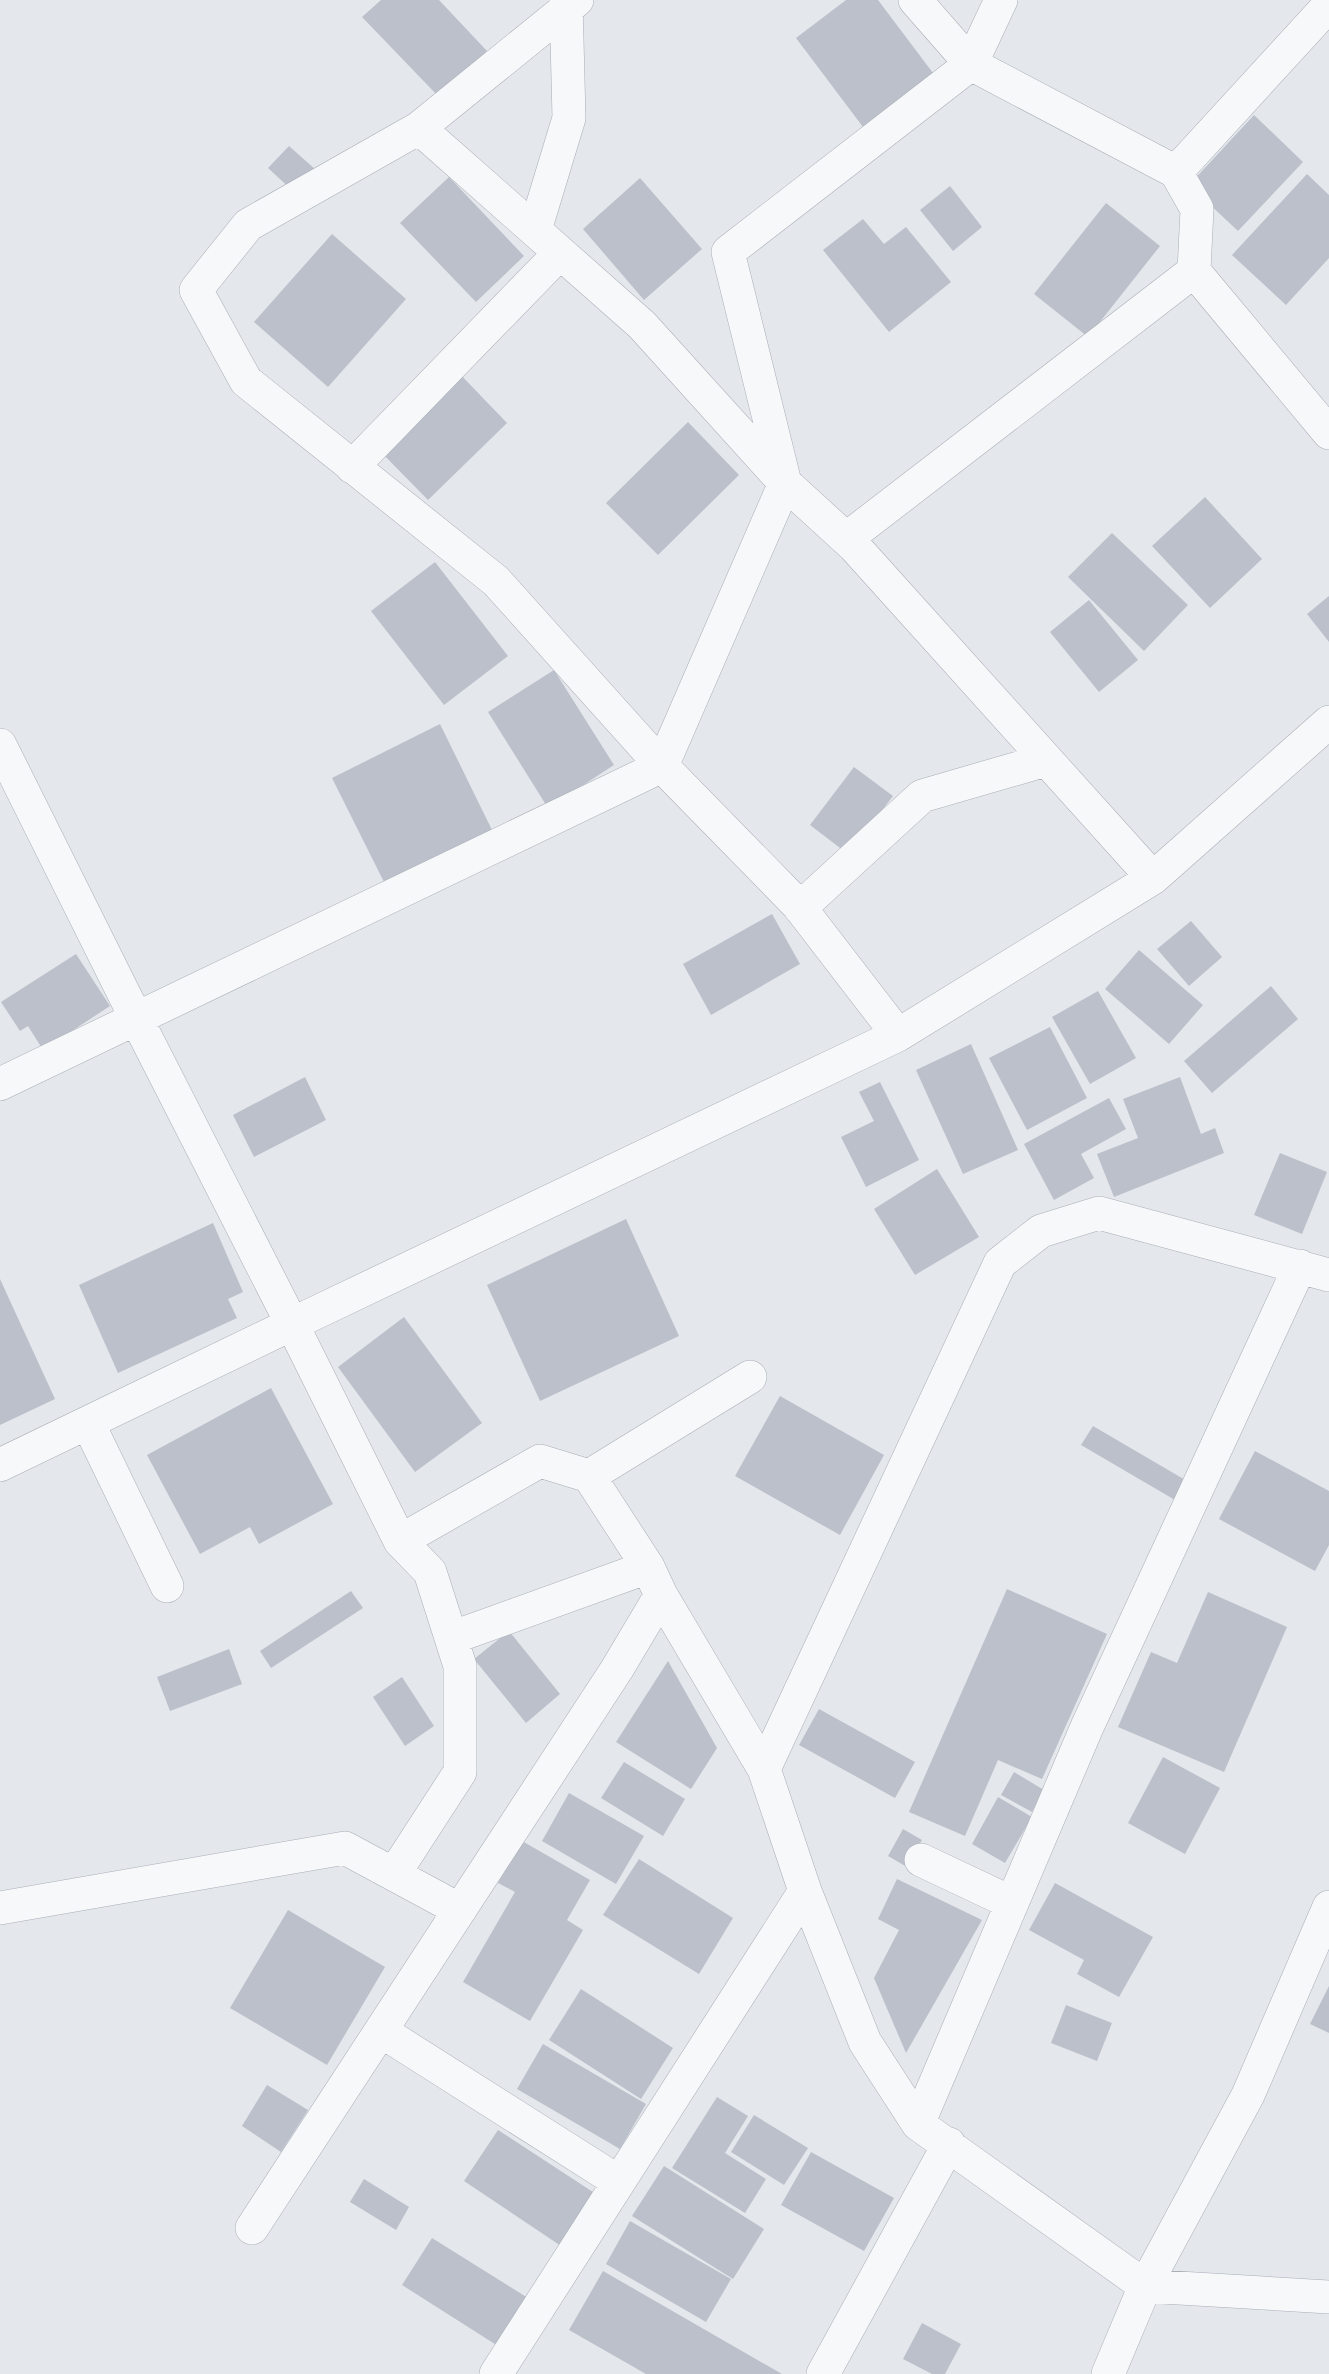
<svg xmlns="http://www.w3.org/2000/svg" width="1329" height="2374" font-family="'Fira Sans',sans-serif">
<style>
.building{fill:#bbc0ca}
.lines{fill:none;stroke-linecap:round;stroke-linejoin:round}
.minor-casing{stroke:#a9aeb7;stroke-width:34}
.minor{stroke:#f7f8fa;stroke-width:33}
</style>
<rect width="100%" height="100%" fill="#e4e7ec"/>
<path class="building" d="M381,0H439L487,51L439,97L362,17Z
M846,0H878L936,77L866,131L796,38Z
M1254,115L1303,162L1238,231L1189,185Z
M289,146L316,170L295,193L268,168Z
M1307,174L1329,195V258L1286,305L1232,255Z
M449,177L524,256L476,302L400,223Z
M640,178L702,249L644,300L583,229Z
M950,186L982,227L953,251L920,210Z
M1106,203L1160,246L1088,337L1034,294Z
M863,219L884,244L906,227L951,282L889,332L823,250Z
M332,234L406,299L328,387L254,322Z
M456,370L507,423L428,500L377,448Z
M688,422L739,475L658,555L606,503Z
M1205,497L1262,559L1210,608L1152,546Z
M1112,533L1188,605L1144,651L1068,577Z
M435,562L508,656L444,705L371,611Z
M1329,596V642L1307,614Z
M1089,600L1138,660L1099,692L1050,632Z
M554,670L614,765L548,808L488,712Z
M440,724L492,830L385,884L332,778Z
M854,767L893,796L848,854L810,825Z
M772,914L800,964L711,1015L683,964Z
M1191,921L1222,957L1189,986L1157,949Z
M1139,950L1203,1005L1169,1044L1105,989Z
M76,954L110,1006L43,1050L28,1026L20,1031L1,1002Z
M1271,986L1298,1019L1212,1093L1184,1061Z
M1098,991L1136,1058L1090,1084L1052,1017Z
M1050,1027L1087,1098L1027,1130L989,1058Z
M971,1044L1018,1150L963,1174L916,1070Z
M305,1077L326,1120L254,1157L233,1115Z
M1180,1077L1201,1134L1215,1128L1224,1153L1114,1197L1097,1154L1138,1138L1123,1099Z
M880,1082L919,1160L866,1187L841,1137L874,1121L859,1092Z
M1109,1098L1126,1129L1081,1154L1094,1178L1054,1200L1024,1144Z
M1280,1153L1327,1172L1302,1234L1254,1215Z
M937,1169L979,1237L915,1275L874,1209Z
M626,1219L679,1336L540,1401L487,1285Z
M213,1223L243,1292L228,1299L237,1318L118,1373L79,1285Z
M0,1279L55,1399L0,1425Z
M404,1317L482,1423L415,1472L338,1367Z
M271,1388L333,1504L259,1544L250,1527L200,1554L147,1455Z
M780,1396L884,1455L840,1535L735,1476Z
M1093,1426L1187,1481L1175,1500L1081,1445Z
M1255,1451L1329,1491V1545L1315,1571L1219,1519Z
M1007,1589L1107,1634L1042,1779L998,1760L965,1836L909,1812Z
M351,1591L363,1608L271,1668L260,1651Z
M1208,1592L1287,1627L1224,1772L1118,1727L1151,1652L1177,1663Z
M509,1631L560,1694L526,1723L474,1659Z
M229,1649L242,1684L170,1711L157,1677Z
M668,1661L717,1748L691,1789L616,1742Z
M402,1677L434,1726L405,1746L373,1697Z
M819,1709L915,1762L895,1798L799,1745Z
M1163,1757L1220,1788L1185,1854L1128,1823Z
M624,1762L685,1799L663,1836L601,1798Z
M1014,1772L1044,1790L1032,1812L1001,1795Z
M569,1793L644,1836L616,1884L542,1841Z
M998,1797L1032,1817L1005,1863L972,1844Z
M903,1829L922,1840L907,1867L888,1856Z
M522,1841L590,1880L567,1920L583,1930L530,2021L463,1982L515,1892L498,1883Z
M639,1859L733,1918L699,1974L603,1915Z
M897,1879L982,1920L906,2053L874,1978L899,1930L878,1919Z
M1055,1883L1153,1937L1119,1997L1077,1974L1084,1960L1029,1930Z
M288,1910L385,1967L327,2065L230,2008Z
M1329,1986V2033L1310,2024Z
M581,1989L673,2048L641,2099L549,2040Z
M1066,2005L1112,2023L1097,2061L1051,2043Z
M543,2044L646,2104L620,2149L517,2089Z
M267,2085L308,2110L281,2152L242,2126Z
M717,2097L748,2116L725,2153L766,2179L745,2213L672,2168Z
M754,2115L808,2148L784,2185L731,2152Z
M498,2130L596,2194L561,2246L464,2181Z
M811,2152L894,2198L864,2251L781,2205Z
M664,2166L764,2229L733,2279L632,2216Z
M364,2179L409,2207L396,2230L350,2202Z
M630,2221L731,2279L706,2322L606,2264Z
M432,2238L528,2298L498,2346L402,2285Z
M603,2271L782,2374H646L569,2330Z
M922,2323L961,2344L945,2374H932L903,2359Z"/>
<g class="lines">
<defs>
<path id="minor" d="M577,0L419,128L248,225L196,290L246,381L496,581L662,766L798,905L898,1035
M915,0L971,64L1176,172
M419,128L642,325L785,483L854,546L1153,878
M535,230L569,118L566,0
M1194,271L1329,433
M352,467L560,253
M846,539L1194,271L1197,209L1176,172L1329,5
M0,745L136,1018L292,1324L898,1035L1153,878L1329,722
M800,908L922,796L1046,760
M0,1084L662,766L785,483L728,252L971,64L1001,0
M88,1423L167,1586
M0,1465L292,1324L400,1541L540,1461L589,1476L648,1567L661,1595L764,1769L805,1891L865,2042L918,2124L1145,2286L1329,2297
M589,1476L750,1377
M451,1638L648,1567
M764,1769L1000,1263L1041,1231L1099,1213L1329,1275
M921,1860L1012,1903
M394,1874L460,1772V1666L430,1572L400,1541
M0,1908L345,1848L460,1910
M381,2031L619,2182
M918,2124L1087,1727L1300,1266
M252,2228L617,1669L661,1595
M496,2374L805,1891
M823,2374L949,2144
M1108,2374L1145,2286L1248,2095L1329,1907"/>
</defs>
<use href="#minor" class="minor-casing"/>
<use href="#minor" class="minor"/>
</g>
</svg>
